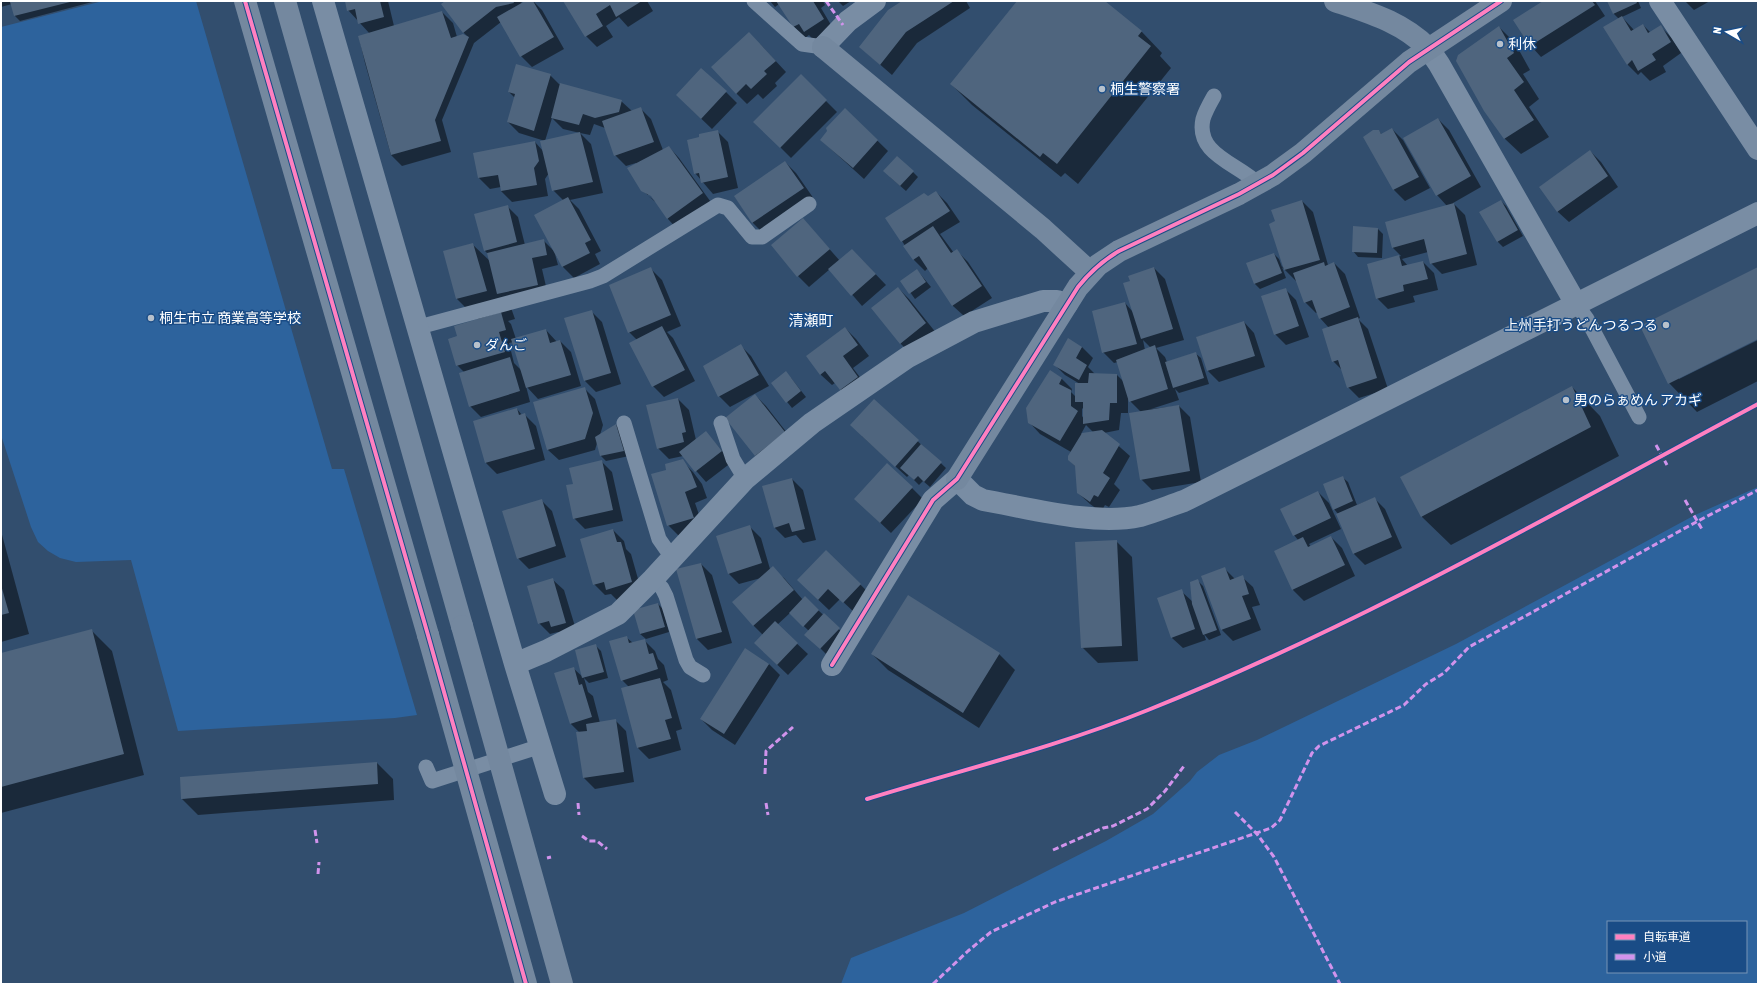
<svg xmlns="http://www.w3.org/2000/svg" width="1759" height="985" font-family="'Asap Condensed','Noto Sans JP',sans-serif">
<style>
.green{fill:#2d639d;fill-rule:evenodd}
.shadow{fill:#0007;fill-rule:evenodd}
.building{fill:#4f657e}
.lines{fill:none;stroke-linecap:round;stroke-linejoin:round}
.lane{stroke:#798da4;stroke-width:15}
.street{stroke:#798da4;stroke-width:22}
.secondary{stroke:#74889f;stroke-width:22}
.secondary-bridge{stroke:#74889f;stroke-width:22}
.quiet{stroke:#d193ec;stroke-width:3;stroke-dasharray:6 3;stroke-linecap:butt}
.cycleway-casing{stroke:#1a4c86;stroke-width:6}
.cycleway{stroke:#ff80c0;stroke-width:4}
.poi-dot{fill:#b7c1cc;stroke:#1a4c86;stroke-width:1.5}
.labels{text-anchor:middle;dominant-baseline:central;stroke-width:3;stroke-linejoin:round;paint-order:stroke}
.poi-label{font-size:14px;fill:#fff;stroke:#1a4c86;text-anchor:start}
.neighbourhood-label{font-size:15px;fill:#fff;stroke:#1a4c86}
</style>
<rect width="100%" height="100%" fill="#324e6e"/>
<path class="green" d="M103,1H196L332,469H344L417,715L395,718L178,731L131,560L76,562L60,558L48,551L38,542L31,527L1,435V27Z
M1758,487V984H841L851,958L964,913L1106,841L1153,814L1190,781L1197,772L1219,755L1257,740L1456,644L1695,515ZM1608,922H1746V972H1608Z"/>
<path class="shadow" d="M1,1H96L20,21L15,16L12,4L1,7Z
M346,1H388L394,26L442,12L453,23L457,37L463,35L469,38L463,32L447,1H521L522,4L527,1H533L542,10L564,49L532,67L521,56L501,22L474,43L442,120L451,152L402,166L391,155L365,63L359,37L370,34L348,10Z
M564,1H647L653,11L628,27L619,17L606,26L613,37L597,47L586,36Z
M770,1H823L825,5L821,8L834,30L816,43L809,35L805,38L794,27L779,4L775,7Z
M838,1H851L843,6Z
M904,1H966L970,8L917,43L892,75L860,47Z
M1018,1H1103L1142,32L1162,53L1160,56L1171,68L1078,184L1065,173L1061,177L972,105L951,84Z
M1545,1H1595L1605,16L1541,57L1531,46Z
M1608,1H1638L1641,8L1622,17L1634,30L1643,25L1651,33L1661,27L1672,38L1681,53L1663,66L1666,72L1650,81L1641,72L1638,75L1627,64L1619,19L1613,13Z
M1685,1H1710L1694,10Z
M1499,27L1515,43L1530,70L1523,74L1539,99L1529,107L1549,137L1521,154L1504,138Z
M760,44L786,72L775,83L777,86L763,99L758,94L747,104L736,93Z
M550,75L559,84L621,101L632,111L640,108L651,119L663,150L669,147L679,158L713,205L678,230L668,219L657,203L648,196L654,200L655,198L648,193V195L642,190L636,163L626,166L615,155L605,128L594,124L590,135L580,133L591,144L603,193L570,200L579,209L601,251L595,254L600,264L574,278L563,267L555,254L558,265L542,269L548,295L510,305L515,319L508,321L511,324L516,339L546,330L557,342L560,341L571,352L581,386L538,399L526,386L530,402L481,417L470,406L464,372L457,365L458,337L478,320L457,299L444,252L472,244L491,262L489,255L485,251L507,206L518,217L525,245L543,240L553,250L563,200L553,190L549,173L545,179L548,196L512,202L501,191V187L490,189L479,178L475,154L535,142L543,151L580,133L563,129L552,118L545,141L519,133L508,122L515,98L509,92ZM513,342L522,371L514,363L509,343Z
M801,76L837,112L791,158L755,122Z
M726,92L737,103L712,129L688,106Z
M845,109L888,151L864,179L821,140Z
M1438,119L1449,130L1481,187L1453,203L1465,215L1477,265L1442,274L1431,263L1428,252L1402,259L1408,266L1423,262L1434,273L1438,290L1413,296L1415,302L1388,309L1377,298L1368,265L1401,256L1393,248L1386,223L1447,206L1437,195Z
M1392,129L1403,140L1430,188L1405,201L1394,190L1364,137L1379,131L1382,135Z
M717,131L728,142L738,188L713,194L695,173Z
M1590,151L1601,162L1618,187L1569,222L1558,212L1540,187Z
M785,162L796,173L814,199L764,234L753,223L735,197Z
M913,172L918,177L906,191L890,177Z
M936,192L947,203L960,222L940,234L954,253L957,251L968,262L992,298L964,316L953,306L928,268L925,271L914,260L902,241L928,198Z
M1302,201L1313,212L1328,265L1334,263L1345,274L1360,318L1358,319L1368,329L1388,389L1359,398L1348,387L1343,371L1333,361L1329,328L1320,318L1318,312L1316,313L1305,302L1297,280L1296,281L1282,267L1286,278L1260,289L1254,283L1274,254L1279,259L1282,267L1284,266Z
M1501,201L1506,206L1523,236L1503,247L1498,242L1481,212Z
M803,219L840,261H863L886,285L862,306L830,269L809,287L798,276Z
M1378,229L1383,234L1382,258L1358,257L1353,251Z
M1154,268L1165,279L1184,340L1156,348L1165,357L1167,362L1195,353L1201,358L1209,384L1179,393L1175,389L1179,400L1151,409L1179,406L1190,417L1201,482L1152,490L1141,479V412L1130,401L1128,395V413H1121L1119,430L1104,433L1130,456L1114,484L1120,490L1109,507L1105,505L1101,512L1090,504L1078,493L1077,468L1069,460L1071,452L1040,434L1029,422L1061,378L1072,389L1071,392L1076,397L1080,384L1065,375L1054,364L1082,347L1093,358L1088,367L1095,374L1117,375L1124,382L1118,362L1114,363L1103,352L1125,303L1133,312ZM1143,340L1151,348L1145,350ZM1082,408L1084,410V419L1082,416ZM1086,425L1093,432L1081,434Z
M1758,268V338L1679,377V379L1758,340V381L1697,412L1669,383Z
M651,269L662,280L681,326L667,332L673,338L695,381L664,397L653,386L637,340L629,332Z
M917,270L931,287L915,299L902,281Z
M898,288L909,299L937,334L911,354L900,343Z
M1285,289L1296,300L1309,337L1286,345L1275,334Z
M591,311L602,322L621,384L596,392L585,381L566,319Z
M1244,322L1254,333L1265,367L1219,382L1208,371L1197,337Z
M845,328L856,339L869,356L853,368L868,388L851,401L835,383L832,385L821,375L807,356Z
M740,345L751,356L769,386L730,407L719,396Z
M791,378L806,397L792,408L772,383Z
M1572,387L1600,416L1619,456L1451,545L1422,517L1401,477Z
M584,388L595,399L603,425L600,435L616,425L621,430L629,456L606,461L601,456L597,443L595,450L559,460L548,450Z
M755,395L766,406L795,443L766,466L755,455Z
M678,399L689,410L696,440L706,433L732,462L706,482L683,456L669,459L658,448Z
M874,400L946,468L930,487L923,481L919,485L909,475L907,477L862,436Z
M517,409L522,415H525L536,426L545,460L497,474L486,463L475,422Z
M601,461L612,472L623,521L585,529L574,518V484Z
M682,461L693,472L702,484L707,498L695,503L704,529L679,536L668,525L667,471Z
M1342,477L1348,482L1357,505L1374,498L1385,509L1402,548L1365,565L1354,554L1337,514H1338L1334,509Z
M792,479L803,490L816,540L803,543L796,535L785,538L774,527Z
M912,488L923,499L891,533L867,510Z
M1318,492L1329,503L1341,529L1309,544L1311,547L1331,537L1342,548L1355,576L1304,601L1293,590L1275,552L1298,540L1294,535Z
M541,500L552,511L566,557L529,569L518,558Z
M750,527L761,538L770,569L784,578L803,600L805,598L844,634L826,654L806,634L809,631L790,613L777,625L808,654L788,675L766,654L763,635L753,625L761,578L739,584L729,574Z
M613,530L624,541L626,549L631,554L642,593L617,600L611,594L605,595L594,584Z
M1,531L29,634L1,642Z
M1116,541L1132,557L1138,661L1098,663L1082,647Z
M826,551L871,595L855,613L840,599L829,610L809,591Z
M701,564L712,575L732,643L708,650L697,639Z
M1224,568L1235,579L1242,577L1253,587L1260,605L1252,607L1261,630L1233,641L1222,630L1202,577Z
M553,580L564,590L577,633L563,637L558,632L550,634L539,623Z
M1197,580L1203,586L1221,635L1209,640L1204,634L1206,640L1183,648L1172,638L1181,591L1193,602Z
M658,604L663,609L669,632L646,639L640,634Z
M91,630L112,651L144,775L1,813V654Z
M627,638L633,643L644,640L655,651L658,659L664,665L668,680L663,682L671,690L682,729L676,731L681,750L649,759L638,748L622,689L629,687L622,680Z
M596,646L601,651L608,678L589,683L584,678L588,692L593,696L600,723L615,720L626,731L634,782L595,789L584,778L577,733H580L570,723L573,668L584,678L577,651Z
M872,654H999L1015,670L979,728L888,670Z
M769,664L780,675L735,745L712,730L701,719Z
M377,763L393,779L394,800L198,815L182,799Z"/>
<path class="building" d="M12,1H70V2L14,16L10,2Z
M345,1H380L384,17L358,24L355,9L347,11Z
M445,1H513L514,3L496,7L463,33L441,4Z
M525,1H533L554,37L520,57L497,17Z
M563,1H642L616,17L610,5L596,14L603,26L585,37Z
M776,1H813L824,19L804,32L799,24L793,27Z
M902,1H954L906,32L880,65L859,47L888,10Z
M1017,1H1105L1142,31L1138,36L1151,46L1057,164L1043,153L1040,157L950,84Z
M1543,1H1592L1595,5L1530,46L1513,20Z
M1607,1H1636L1637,3L1613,14Z
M442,11L451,38L463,34L469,37L435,120L441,141L391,155L358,36Z
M1622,16L1631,31L1643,24L1648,33L1661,25L1671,42L1652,54L1656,60L1638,71L1632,60L1627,65L1603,27Z
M1499,26L1514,53L1507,58L1524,82L1514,90L1534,120L1504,139L1484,111L1456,61L1458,55Z
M749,32L776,61L764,71L767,74L751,89L746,84L736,94L711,67Z
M516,64L551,74L534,131L507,122L515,94L508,92Z
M701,68L727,91L701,119L676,95Z
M801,74L827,100L780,148L753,122Z
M560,83L622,100L619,112L595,118L583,114L579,125L551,118Z
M641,107L654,142L614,156L602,121Z
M845,108L878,140L853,168L820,140L827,131L826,128Z
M1438,118L1471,176L1436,196L1403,138Z
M1392,128L1419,177L1393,190L1363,137L1373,130H1379L1381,134Z
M718,130L728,177L701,183L699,173L694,174L687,140L699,137V134Z
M580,132L593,182L552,191L540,141Z
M535,141L539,161L534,168L537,185L501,191L498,175L478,178L473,153Z
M669,146L703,193L667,219L651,196L641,191L627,168Z
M1590,150L1608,176L1557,212L1539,187Z
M897,156L914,171L900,186L883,171Z
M785,161L804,188L752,223L734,196Z
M936,191L950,211L901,242L885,218L924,193L928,196Z
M568,197L591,240L585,243L590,253L562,267L534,215Z
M1302,200L1320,260L1284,270L1269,224L1275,221L1271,210Z
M1501,200L1518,230L1497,242L1479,212Z
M1454,203L1467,254L1430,264L1424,239L1392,248L1385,222Z
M508,205L517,242L484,251L474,214Z
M803,218L830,249L797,277L771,245Z
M933,226L951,253L957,249L982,286L952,306L919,256L913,260L903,246Z
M1353,226L1378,228L1377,253L1352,252Z
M544,239L547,255L532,258L538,285L497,294L487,253Z
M473,243L487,291L456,299L443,251Z
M852,249L876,274L851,296L828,269Z
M1274,253L1282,273L1254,284L1246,263Z
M1399,255L1402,266L1423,261L1428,279L1403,285L1404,291L1376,299L1367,264Z
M1324,262L1325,266L1334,262L1350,307L1319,319L1312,300L1304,303L1293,273Z
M651,267L671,315L628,333L609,285Z
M1154,267L1173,329L1141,339L1123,283L1130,281L1128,276Z
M1758,267V339L1668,384L1640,326Z
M917,269L926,282L909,294L900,281Z
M898,287L926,323L900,344L871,308Z
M1286,288L1299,326L1274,335L1261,296Z
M1125,302L1137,344L1102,353L1092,311Z
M592,310L611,373L584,381L564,318Z
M501,312L506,330L499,332L505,352L456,366L448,339L457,336L454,326Z
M1358,317L1377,378L1347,388L1338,360L1332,362L1322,329Z
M1244,321L1255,356L1207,371L1196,337Z
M662,326L685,370L652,387L629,343Z
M845,327L858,345L843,356L858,377L840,390L825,371L820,375L806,356Z
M546,329L550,343L560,340L571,375L526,388L511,339Z
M1068,338L1082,347L1076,358L1087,365L1079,380L1053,365Z
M741,344L759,375L718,397L703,366Z
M1155,345L1168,389L1129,402L1116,360Z
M1196,352L1204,378L1173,388L1165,362Z
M510,357L520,391L469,407L459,373Z
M1050,370L1062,378L1059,384L1071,390V406L1078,411L1060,441L1028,423L1026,408Z
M786,371L801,391L786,403L771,383Z
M1089,373L1117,374V403H1110L1109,420L1083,424V402H1075V383H1088Z
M1572,386L1591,427L1421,517L1400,477Z
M585,387L593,413L585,439L547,450L533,402Z
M755,394L785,432L755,456L725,418Z
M678,398L686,432L682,433L684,442L657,449L646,405Z
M874,399L919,440L895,467L850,425Z
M1179,405L1190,471L1140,480L1129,413Z
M517,408L519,415L525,413L535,449L485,463L473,421Z
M616,424L624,451L600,456L595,437Z
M1102,430L1120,444L1103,473L1110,478L1098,497L1094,495L1090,502L1077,493L1075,466L1068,460V456L1082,433Z
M706,431L722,451L695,472L679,452Z
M921,444L942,462L924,482L918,476L914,480L900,468Z
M683,459L691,472L697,487L685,492L694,518L667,526L651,474L666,470L665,464Z
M602,460L613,510L573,519L566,485L573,484L569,468Z
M887,463L913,487L880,523L854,499Z
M1343,476L1353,501L1333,510L1323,484Z
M792,478L805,529L792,532L789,523L774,528L762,486Z
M1318,491L1331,518L1293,536L1280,509Z
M1375,497L1392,537L1353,554L1336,514Z
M542,499L556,546L517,559L502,511Z
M750,525L762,563L728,574L716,536Z
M613,529L617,542H621L632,582L606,590L604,582L593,585L580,539Z
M1331,536L1345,565L1292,590L1274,551L1303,537L1308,547Z
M1117,540L1122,646L1081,648L1075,542Z
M826,550L861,584L843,603L828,589L818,600L797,580Z
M701,563L722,632L696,639L676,569Z
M773,566L794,590L753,626L732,602Z
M1225,567L1230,580L1243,575L1249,594L1242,596L1251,619L1221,630L1201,576Z
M553,578L566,623L551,627L549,621L538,624L527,586Z
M1198,579L1217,630L1203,635L1192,604L1190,582Z
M1,585L9,613L1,615Z
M1182,589L1195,629L1171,638L1157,598Z
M908,595L1000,653L963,713L871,654Z
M805,596L819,610L803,627L789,613Z
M658,603L665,627L640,634L633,610Z
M824,613L840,628L820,649L804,635Z
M775,621L798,643L777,665L754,643Z
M92,629L124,754L1,787V653Z
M627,636L629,643L645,639L649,654L653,653L658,669L621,681L609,641Z
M596,644L604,672L582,678L575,650Z
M745,648L769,664L724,734L700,719Z
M574,667L579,685L582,684L592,717L570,724L554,673Z
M660,678L672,718L665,720L671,739L637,748L621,688Z
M616,719L624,772L583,778L576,732L587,731L586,724Z
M377,762L378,784L181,799L180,777Z"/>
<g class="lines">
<path class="lane" d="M754,1L802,44L823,47
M1214,96C1210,103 1205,112 1203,119C1195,155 1239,164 1258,184
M1576,304L1587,319L1639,417
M419,327L590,281L603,276L718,205L728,208L752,237H762L809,204
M624,423L659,539L666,549L674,556
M721,423L733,459L745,479
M653,579L662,588L666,596L686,660L690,667L703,675
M426,767L432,781L541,746"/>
<path class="street" d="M323,1L515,664L555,794
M1660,1L1758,149
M823,47L848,21L875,1
M1428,48L1439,64L1576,304
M515,664L546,651L618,614L653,579L745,479L812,423L908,357L974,322L1043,301H1057L1067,304
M832,665L933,500L957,479L973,495L983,500C1029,508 1094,526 1140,516C1155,512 1169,506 1184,501L1758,213"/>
<path class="secondary" d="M245,1L428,635
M285,1L462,626
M1335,1C1370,13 1402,22 1428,48
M823,47L1043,229L1090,272
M957,479L1078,287L1098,265L1119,251L1239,194L1273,175L1303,153L1409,62L1501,1"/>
<path class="secondary-bridge" d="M462,626L562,984
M428,635L526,984"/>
<path class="quiet" d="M826,1L843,25
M1656,445L1667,465
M1685,500L1703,531
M765,774L766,751L793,727
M578,803L579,815
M766,803L768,815
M1235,812L1257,834L1274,857L1340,984
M315,830L317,843
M582,836L589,841H597L607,849
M1053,850L1103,828L1113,826L1147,809L1165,791L1184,766
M547,858L551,857
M318,874L319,862
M933,984L968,951L991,932L1055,902L1271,828L1280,820L1312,753L1319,746L1404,705L1426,684L1444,673L1469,647L1698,521L1758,490"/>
<defs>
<path id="cycleway" d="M245,1L428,635L526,984
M832,665L933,500L957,479L1078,287C1090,272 1102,261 1119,251L1239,194L1273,175L1303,153L1409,62L1501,1
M867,799C961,770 1057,747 1148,710C1360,625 1558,511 1758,404"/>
</defs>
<use href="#cycleway" class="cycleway-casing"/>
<use href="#cycleway" class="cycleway"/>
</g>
<g class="poi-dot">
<circle cx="1500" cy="44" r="4"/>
<circle cx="1102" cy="89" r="4"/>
<circle cx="151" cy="318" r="4"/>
<circle cx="1666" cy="325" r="4"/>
<circle cx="477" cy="345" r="4"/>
<circle cx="1566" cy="400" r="4"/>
</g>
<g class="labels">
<g class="poi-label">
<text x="1508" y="44">利休</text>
<text x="1110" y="89">桐生警察署</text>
<text x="159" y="318">桐生市立 商業高等学校</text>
<text x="1658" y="325" text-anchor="end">上州手打うどんつるつる</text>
<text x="485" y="345">ダんご</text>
<text x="1574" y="400">男のらぁめん アカギ</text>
</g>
<g class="neighbourhood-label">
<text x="811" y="320">清瀬町</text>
</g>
</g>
<rect width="1759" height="985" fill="none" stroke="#ffffff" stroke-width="4"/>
<rect x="1607" y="921" width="140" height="52" fill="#1a4c86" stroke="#7694b6"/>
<rect x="1615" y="934" width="20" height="6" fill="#ff80c0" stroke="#7694b6"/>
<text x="1643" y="941" font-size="12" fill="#ffffff">自転車道</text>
<rect x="1615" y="954" width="20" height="6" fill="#d193ec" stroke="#7694b6"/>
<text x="1643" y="961" font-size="12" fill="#ffffff">小道</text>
<g transform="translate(1727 32) rotate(279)" stroke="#1a4c86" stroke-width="3" paint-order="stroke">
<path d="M0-3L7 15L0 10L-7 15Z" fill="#ffffff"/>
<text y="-6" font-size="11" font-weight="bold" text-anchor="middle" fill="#ffffff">N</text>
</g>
</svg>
